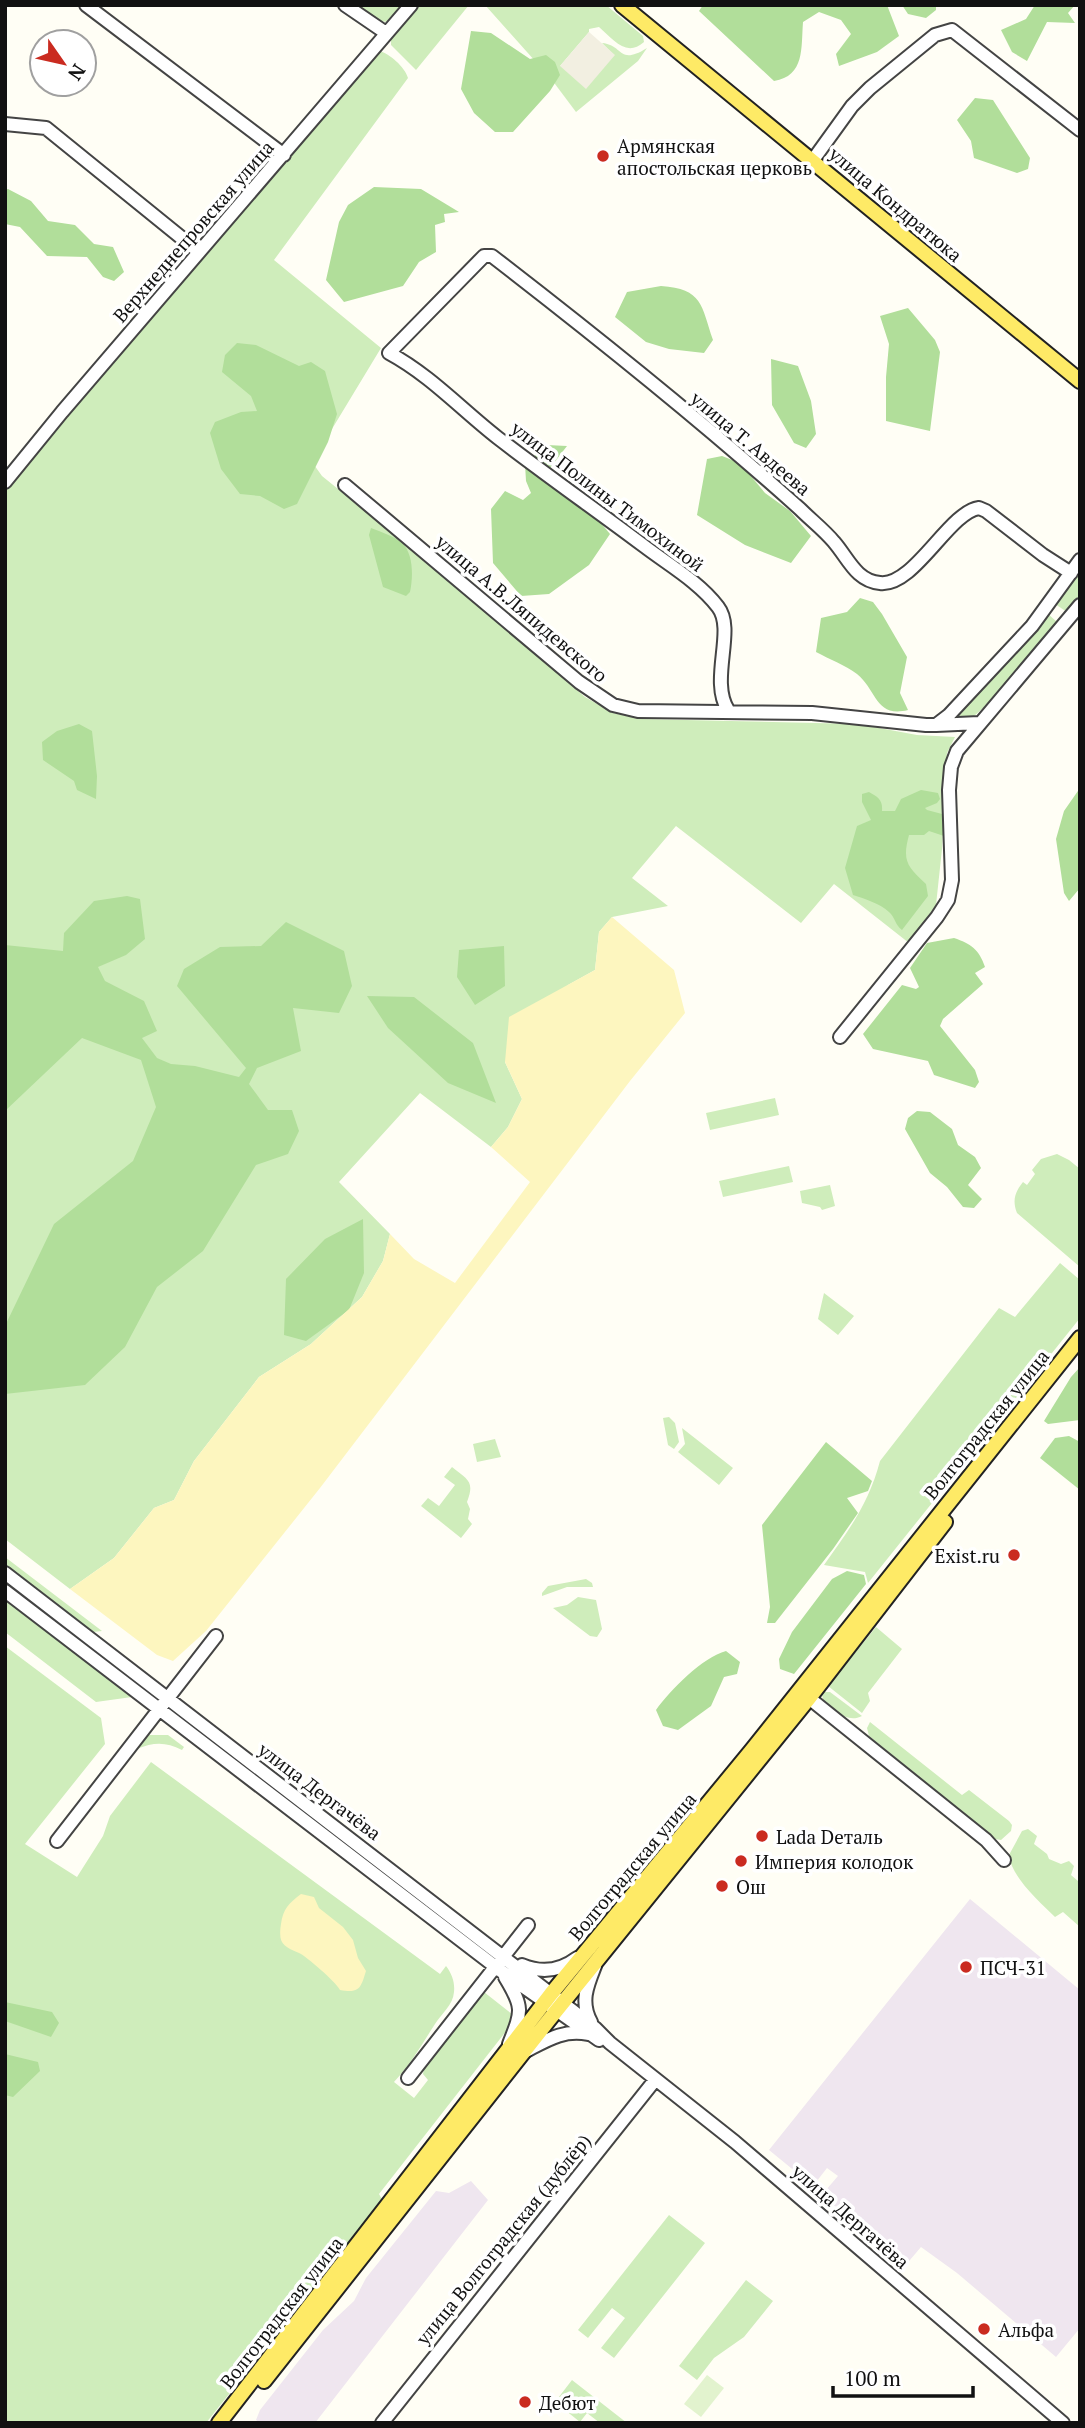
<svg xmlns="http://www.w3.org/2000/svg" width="1085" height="2428" font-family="'PT Serif',serif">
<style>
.industrial{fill:#efe6ef}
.green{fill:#cfedbb}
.forest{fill:#b1de9a}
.sand{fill:#fdf6bf}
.pitch{fill:#e2f3ce}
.plaza{fill:#f2efe1}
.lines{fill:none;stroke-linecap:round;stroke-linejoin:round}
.minor-casing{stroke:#444;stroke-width:16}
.major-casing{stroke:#222;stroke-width:18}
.minor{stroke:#fff;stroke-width:12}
.major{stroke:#feea66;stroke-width:14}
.poi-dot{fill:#ca2b20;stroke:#fff;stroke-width:2.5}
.labels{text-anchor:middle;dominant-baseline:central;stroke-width:7;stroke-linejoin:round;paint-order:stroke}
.poi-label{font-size:19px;fill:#111;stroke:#fff;text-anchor:start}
.street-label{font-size:19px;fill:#111;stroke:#fff}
</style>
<rect width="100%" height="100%" fill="#fffef5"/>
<path class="industrial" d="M970,1899L1080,1990V2328L1056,2357L957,2273L921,2247L904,2267L820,2197L838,2176L827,2168L813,2186L769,2150Z
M471,2181L488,2200L315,2423H260L256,2420L260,2410L323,2330L354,2301L366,2278L436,2191L449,2193Z"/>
<path class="green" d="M353,5H402L386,22L373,19Z
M418,5H469L416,70L391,45V36Z
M485,5H606L643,36L644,42C626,58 613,39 599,27L589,29V32L560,66L614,55L602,43C624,45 618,66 647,48L638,61L576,112L552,80Z
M379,51C389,53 405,67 408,78L274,260L381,348L312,462L322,476L438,570L585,697L613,713L641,719L858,724L917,735L955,737L947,753L942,849L936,905L909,943L834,884L801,923L676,826L632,878L668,906L612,917L599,932L595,970L568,985L505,1062L522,1099L508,1127L491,1147L420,1093L339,1182L390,1234L383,1261L362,1297L311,1344L259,1377L194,1461L174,1500L154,1508L114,1558L70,1589L5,1539V490L119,349Z
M1080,568V595L1067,612L1055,604Z
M1047,613L1057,622L994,698L973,717L949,719Z
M775,1098L779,1115L710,1130L706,1113Z
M1057,1154L1069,1160L1080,1169V1267L1017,1213C1012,1200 1015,1192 1023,1182L1027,1185L1035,1174L1032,1170L1041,1159Z
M789,1166L793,1182L723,1197L719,1181Z
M830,1185L835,1206L822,1210L820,1207L802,1203L800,1191Z
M1060,1263L1080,1280V1318L868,1583L865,1572L824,1565C849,1530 869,1503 880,1461L999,1308L1015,1317Z
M824,1293L854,1316L838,1335L818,1319Z
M669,1417L675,1423L679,1442L674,1449L668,1445L663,1418Z
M682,1428L733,1468L719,1485L678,1452L685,1444Z
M495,1439L501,1457L477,1462L473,1444Z
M452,1467C468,1480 475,1481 467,1502L470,1509L468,1519L472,1524L461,1538L421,1506L428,1498L439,1506L455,1485L444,1477Z
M5,1557L102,1631L93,1632L5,1565Z
M586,1579L592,1583L593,1587H567L542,1596V1593L548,1586Z
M578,1597L596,1600L602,1629L597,1637L590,1636L553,1608L567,1605Z
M5,1600L132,1697L96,1702L5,1632Z
M876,1627L902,1649L868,1693L870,1701L862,1713L828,1686Z
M5,1646L101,1718L105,1744L25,1844L77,1877L103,1836L110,1816L151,1762L440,1974L446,1966C452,1974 455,1982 454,1992C453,2005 442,2013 435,2024C422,2044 411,2064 394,2082L414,2098L428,2080L423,2074L424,2068L484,1992L513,2015L507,2030L379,2194L383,2201L206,2423H5Z
M824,1692H830L862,1716C846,1724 835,1709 823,1699L822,1695Z
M870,1722L962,1795L969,1790L1009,1821L1012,1825L1011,1831L1001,1840L995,1839L869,1736L867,1728Z
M149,1735H168L184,1747L182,1750C166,1742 154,1742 137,1749Z
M1028,1829L1037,1836L1034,1844L1047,1854L1049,1859L1061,1864L1069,1861L1074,1866L1071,1875L1078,1881L1080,1880V1927L1063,1912L1055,1917C1040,1902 1011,1877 1009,1855L1022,1831Z
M669,2215L705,2243L614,2358L601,2348L625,2318L612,2308L588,2338L578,2330Z
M746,2280L773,2301L744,2337L714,2358L697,2380L679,2366Z
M572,2380L627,2423H600L587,2413L580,2422L555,2402Z"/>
<path class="forest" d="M703,5H887L899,36L877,52L839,66L836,54L851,34L841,20L819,12L803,22C801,48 805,76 774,81L699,11Z
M902,5H936V10L926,18L908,14Z
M1035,5H1075L1068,13L1075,23L1047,22L1027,61L1012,52L1001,30L1026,19Z
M471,31L491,33L530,59L546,55L555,62L560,75L550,91L513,132H495L474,113L461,89Z
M975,98L993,100L1030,158L1028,169L1017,173L974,158L971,141L957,120Z
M374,187L421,189L459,212L444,214L445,222L435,225L436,252L419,262L403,286L344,302L326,280L339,222L348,205Z
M8,189L31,201L48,221L75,225L94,244L113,247L124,272L114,281L103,277L87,257L47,256L20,227L5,224V190Z
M661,286C703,289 701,305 713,340L704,353L669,349L646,342L615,317L627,292Z
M908,308L935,340L940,352L930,431L886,421V377L889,344L880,316Z
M237,343L256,345L299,366L311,362L325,371L337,414L328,442L297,504L284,509L260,496L240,494L221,469L210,433L215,422L241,412L257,411L251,396L222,372L225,355Z
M771,359L798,366L811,401L816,434L806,448L794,443L772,405Z
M547,445L567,446L543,477L600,522L610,534L589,565L549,594L521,596L493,563L491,509L505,491L523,500L531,493L526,481L525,464Z
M722,456L740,463L765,493L790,511L811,536L791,563L745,545L697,515L707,459Z
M371,528C381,532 394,536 402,543C414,554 413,578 410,592L406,596L383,587L369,535Z
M860,598L873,602L882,614L907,657L900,693L908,710C875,718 877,690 857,674C845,665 829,659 816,652L821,618L847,612Z
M79,724L92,731L97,776L96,799L77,790L74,781L43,760L42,742L57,731Z
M1080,788V888L1069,901L1064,893L1056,839L1064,811Z
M921,790L938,793L940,799L937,803L925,808L927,810L942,814L944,836L929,831L924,835H909C902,861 907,866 926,884L928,896L902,930C895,925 895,917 889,912C879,903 865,899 853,895L845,868L857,826L871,820L862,802V794L869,792C878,797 883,800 882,811H895L901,799Z
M127,896L140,899L145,939L126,955L98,967L105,981L144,1001L157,1031L142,1038L157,1058L171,1064L195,1066L239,1077L246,1068L177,986L184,969L220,947L261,946L286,922L344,951L352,986L339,1013L293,1008L301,1051L257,1068L249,1084L268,1110H292L299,1131L288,1154L256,1165L203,1251L157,1287L125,1347L85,1385L5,1394V1326L54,1224L133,1161L156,1107L141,1060L82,1038L5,1111V945L63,951L64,933L94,901Z
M954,938C971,944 979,949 985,967L975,973L983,984L943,1019L940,1026L975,1070L979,1082L975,1088L934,1075L928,1061L873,1049L863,1034L902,985L916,989L919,987L910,968L927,943Z
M504,946L505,986L475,1005L457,977L459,950Z
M367,996L414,997L473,1043L496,1103L448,1083L388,1028Z
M917,1111L930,1112L952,1129L958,1145L975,1157L981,1168L968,1185L982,1199L974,1208L963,1207L947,1187L930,1173L905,1129L908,1118Z
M363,1219L364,1273L349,1310L306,1341L284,1335L286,1279L325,1239Z
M1080,1367V1420L1048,1424L1044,1421L1071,1377Z
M1069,1436L1080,1442V1490L1040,1458L1055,1438Z
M826,1442L872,1481L868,1491L847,1498L858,1513L833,1549L775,1623H767L770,1607L762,1525Z
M847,1571L864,1575L866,1584L794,1674L780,1669L779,1659L792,1632L832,1579Z
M726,1651L740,1662L737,1674L724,1677L711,1706L678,1730L663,1726L656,1710C670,1690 703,1657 726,1651Z
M5,2002L52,2012L59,2023L51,2037L5,2021Z
M5,2054L38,2062L40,2071L13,2097L5,2095Z"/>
<path class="sand" d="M612,917L674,970L685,1013L630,1081L320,1488L206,1631L173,1661L157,1655L70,1589L114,1558L154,1508L174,1500L194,1461L259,1377L311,1344L362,1297L383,1261L390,1234L414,1259L455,1283L530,1182L491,1147L508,1127L522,1099L505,1062L509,1017L595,970L599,932Z
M301,1894L314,1897L319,1908L343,1927L353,1940L358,1958L366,1971C361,1987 360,1994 340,1990C336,1982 306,1956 299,1953C283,1946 278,1944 281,1924C283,1909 289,1903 301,1894Z"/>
<path class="pitch" d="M707,2375L724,2388L701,2417L684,2404Z"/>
<path class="plaza" d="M589,32L615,55L586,89L560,66Z"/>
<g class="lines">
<defs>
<path id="minor" d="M86,5L284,155
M345,5L386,33
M5,124L46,128L199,252
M813,160L852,106L870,88L935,35L952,30L1080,130
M5,482L62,412L411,5
M345,485L579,682L613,705L638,711L812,713L926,725H936L949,715L1032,626L1080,560
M728,710C709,680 736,630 718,607C699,582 669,565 644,546C596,510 546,475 498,438C462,410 430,375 389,353L484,256H492C597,337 701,420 800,509C811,520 824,530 834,542C848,558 856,581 880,583C914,587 949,512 979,508L986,511L1043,555L1071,573
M936,725L979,723
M840,1037L937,917L948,900L952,880L949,790L951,767L957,751L1080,605
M5,1573L595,2028L610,2043L735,2142L1063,2423
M5,1591L501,1971L599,2040
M809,1698L986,1840L1004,1860
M57,1841L216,1636
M522,1965C541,1973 560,1971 577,1958
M505,1977C524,2008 522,2011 509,2044
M591,2022C580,2002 587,1986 595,1966
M526,2051C547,2040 564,2029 588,2034
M408,2078L528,1925
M382,2423L655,2080"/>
<path id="major" d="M622,5L1080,381
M264,2381L548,2021L809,1698L945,1522
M219,2423L551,1994L752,1750L1080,1338"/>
</defs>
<use href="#minor" class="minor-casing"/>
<use href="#major" class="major-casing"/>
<use href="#minor" class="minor"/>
<use href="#major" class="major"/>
</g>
<g class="poi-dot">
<circle cx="603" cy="156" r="7"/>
<circle cx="1014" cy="1555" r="7"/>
<circle cx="762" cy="1836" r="7"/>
<circle cx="741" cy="1861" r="7"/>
<circle cx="722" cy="1886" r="7"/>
<circle cx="966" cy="1967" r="7"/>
<circle cx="984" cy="2329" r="7"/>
<circle cx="525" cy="2402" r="7"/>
</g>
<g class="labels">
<g class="poi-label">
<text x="617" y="145">Армянская<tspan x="617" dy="22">апостольская церковь</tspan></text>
<text x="1000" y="1555" text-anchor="end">Exist.ru</text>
<text x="776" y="1836">Lada Dеталь</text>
<text x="755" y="1861">Империя колодок</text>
<text x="736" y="1886">Ош</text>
<text x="980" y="1967">ПСЧ-31</text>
<text x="998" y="2329">Альфа</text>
<text x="539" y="2402">Дебют</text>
</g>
<g class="street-label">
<text transform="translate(896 204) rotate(40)">улица Кондратюка</text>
<text transform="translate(193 231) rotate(-49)">Верхнеднепровская улица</text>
<text transform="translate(751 443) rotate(40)">улица Т. Авдеева</text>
<text transform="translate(608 496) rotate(37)">улица Полины Тимохиной</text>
<text transform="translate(522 608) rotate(40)">улица А.В.Ляпидевского</text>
<text transform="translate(986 1424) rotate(-51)">Волгоградская улица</text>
<text transform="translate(320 1791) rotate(37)">улица Дергачёва</text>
<text transform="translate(632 1866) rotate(-50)">Волгоградская улица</text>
<text transform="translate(851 2216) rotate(41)">улица Дергачёва</text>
<text transform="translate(503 2239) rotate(-51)">улица Волгоградская (дублёр)</text>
<text transform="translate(281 2312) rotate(-52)">Волгоградская улица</text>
</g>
</g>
<rect width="1085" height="2428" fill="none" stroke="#111111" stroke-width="14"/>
<g transform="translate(63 63) rotate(124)"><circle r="33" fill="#ffffff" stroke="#a0a0a0" stroke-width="2"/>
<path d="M0-5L12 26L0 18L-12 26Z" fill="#ca2b20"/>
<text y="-10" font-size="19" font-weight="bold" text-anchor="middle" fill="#111111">N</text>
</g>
<path d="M833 2386v10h140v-10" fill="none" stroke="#111111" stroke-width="3.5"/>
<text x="844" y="2386" font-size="21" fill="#111111" stroke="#ffffff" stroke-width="5" paint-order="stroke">100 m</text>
</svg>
